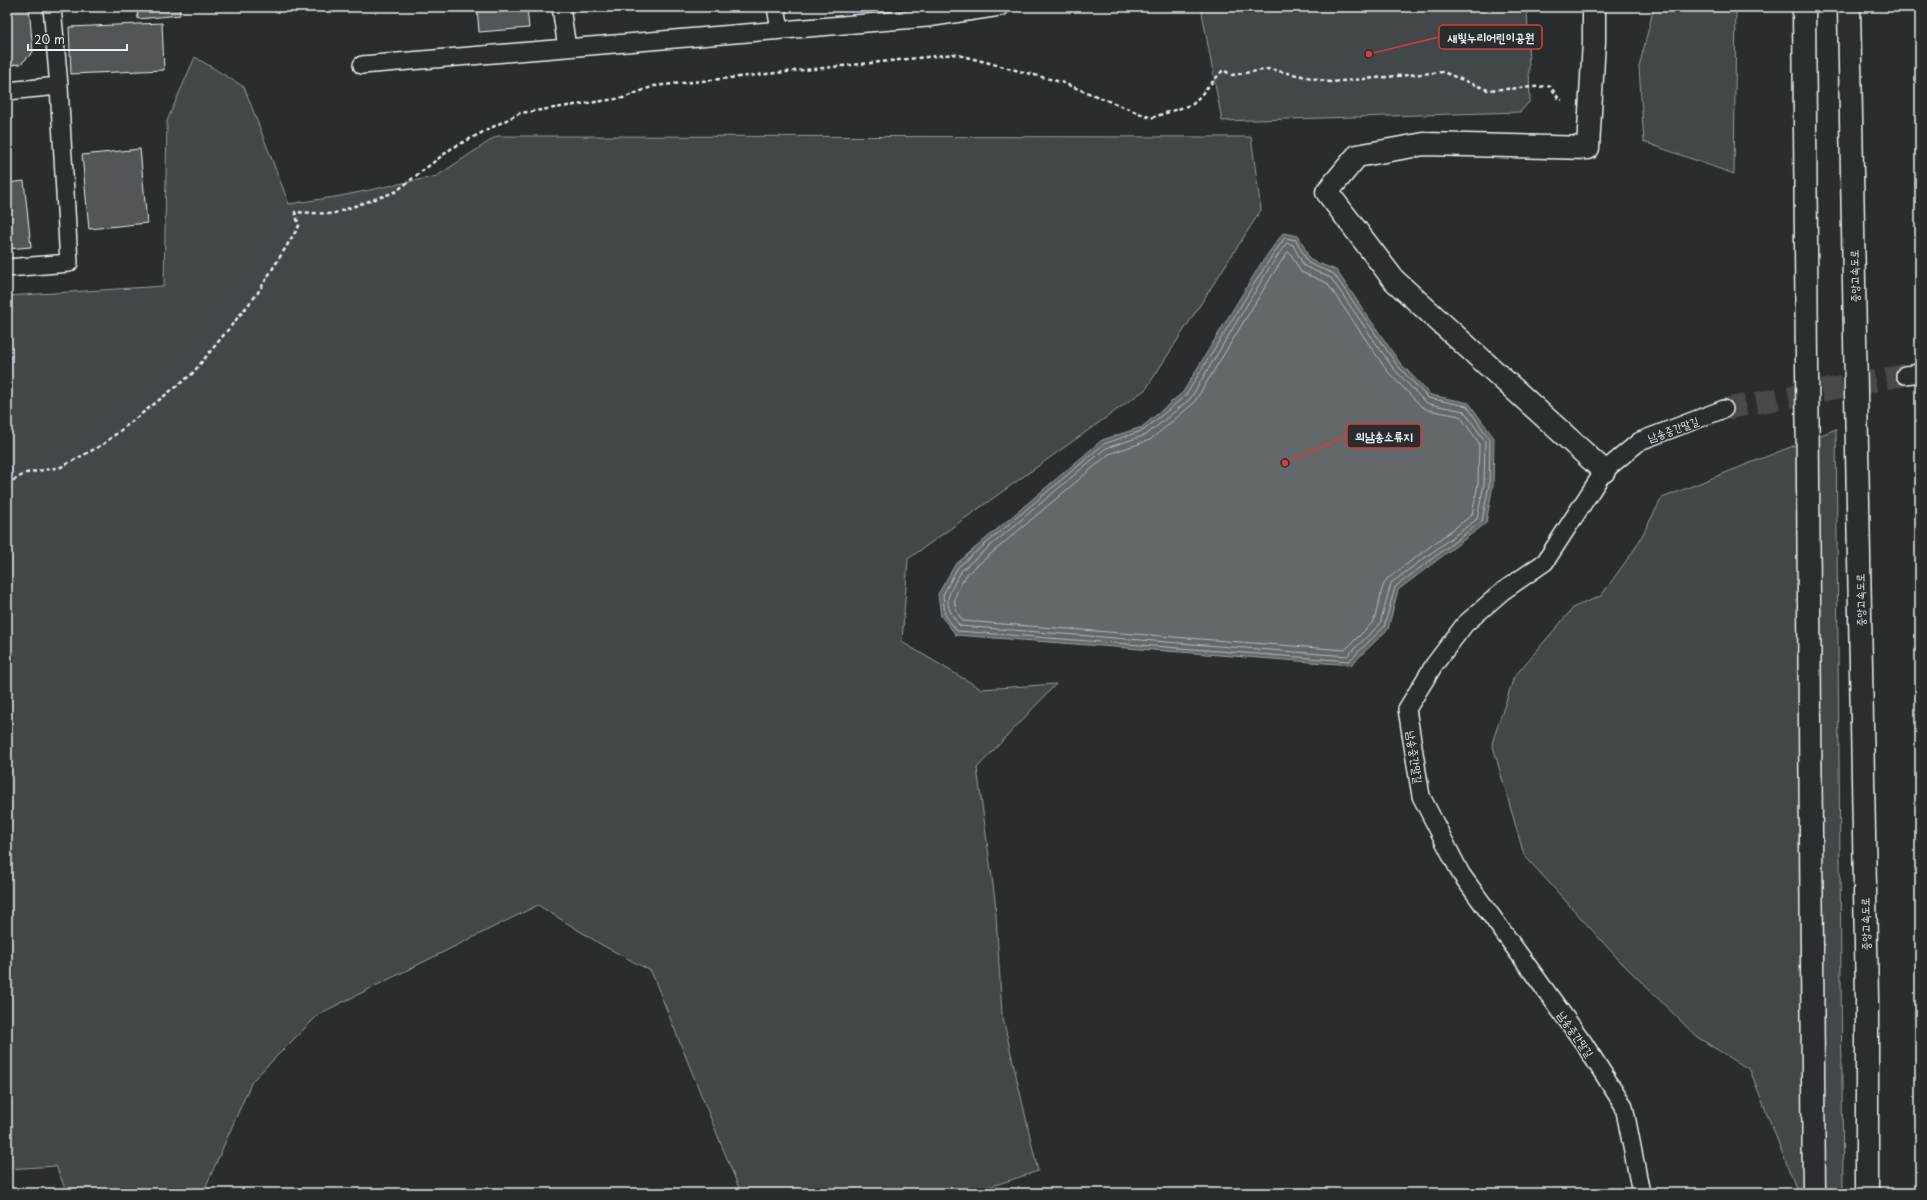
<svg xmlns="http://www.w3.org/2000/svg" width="1927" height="1200" font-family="'Playpen Sans','Poor Story',sans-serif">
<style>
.green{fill:#424648;stroke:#959ca0}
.water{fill:#63686b;stroke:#989fa3}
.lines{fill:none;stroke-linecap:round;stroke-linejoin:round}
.shore{stroke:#b3bac0;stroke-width:1}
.building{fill:#535759;stroke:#e8f1f8}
.minor-tunnel{stroke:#464a4c;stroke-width:22;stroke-dasharray:22 11;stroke-linecap:butt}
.service-casing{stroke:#e8f1f8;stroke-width:20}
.minor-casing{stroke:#e8f1f8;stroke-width:25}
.motorway-casing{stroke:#e8f1f8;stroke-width:25}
.path{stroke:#e8f1f8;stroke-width:2.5;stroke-dasharray:4 3;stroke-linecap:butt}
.service{stroke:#2a2d2e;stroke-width:17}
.minor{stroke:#2a2d2e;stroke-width:22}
.motorway{stroke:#2a2d2e;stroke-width:22}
.labels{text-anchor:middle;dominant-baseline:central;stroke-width:3;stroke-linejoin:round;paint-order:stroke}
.street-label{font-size:11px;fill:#e8f1f8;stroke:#2a2d2e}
.leader{fill:none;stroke:#d83c3d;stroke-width:1.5}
.callout-dot{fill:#d83c3d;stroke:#2a2d2e;stroke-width:1.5}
.callout{fill:#2a2d2e;stroke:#d83c3d;stroke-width:1.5}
.callout-label{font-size:12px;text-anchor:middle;font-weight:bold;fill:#e8f1f8}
</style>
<rect width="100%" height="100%" fill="#2a2d2e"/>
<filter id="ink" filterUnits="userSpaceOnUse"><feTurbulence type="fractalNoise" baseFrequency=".025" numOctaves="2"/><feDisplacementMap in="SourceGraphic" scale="8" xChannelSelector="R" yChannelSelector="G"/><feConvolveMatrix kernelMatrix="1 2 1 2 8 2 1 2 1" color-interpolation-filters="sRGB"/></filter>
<g filter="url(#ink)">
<path class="green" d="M1201,7H1527L1530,101L1520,112L1222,121Z
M1654,7H1736L1734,174L1644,142L1639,67Z
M195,57L244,87L289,204L341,196L437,176L497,136L1251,137L1261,210L1146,389L908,559L902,642L981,689L1056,684L977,768L995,900L1002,1014L1038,1171L971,1193H741L651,971L602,945L538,905L319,1014L252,1081L203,1193H67L56,1166L7,1169V296L164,286L167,121Z
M1836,429L1843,1193H1798L1750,1070L1697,1037L1619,960L1524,855L1492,743L1514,677L1574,607L1601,596L1636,547L1662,498Z"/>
<path class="water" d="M1283,233L1299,236L1310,260L1336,270L1400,363L1431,395L1469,403L1494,438L1493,485L1486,523L1398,590L1388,629L1351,665L956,635L941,616L938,594L955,565L1102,440L1142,427L1183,392L1260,265Z"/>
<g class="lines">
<path class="shore" d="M1285,238L1296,240L1308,263L1334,274L1397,365L1428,398L1467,406L1490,440L1489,485L1482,521L1395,587L1384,627L1349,661L957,631L945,615L943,595L958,567L1104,444L1144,430L1186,395L1264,268Z
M1287,243L1293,245L1304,266L1331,278L1393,368L1424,401L1429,404L1464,411L1485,441L1484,484L1477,519L1391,583L1380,624L1347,656L960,626C940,602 948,595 962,570L1106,448L1146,435L1190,399L1268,270Z
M1288,252L1290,253L1301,272L1327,283L1388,372L1421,406L1428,410L1460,416L1479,443L1478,484L1472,515L1387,579L1383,586L1374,621L1345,650L963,621C948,601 956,593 967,574L1109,454L1150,440L1194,403L1273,274Z"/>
</g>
<path class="building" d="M7,7H29L33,52L21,64L7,65Z
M137,7H179L180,15L138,19Z
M477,7H527L529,28L479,32Z
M162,23L164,70L71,74L69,27Z
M140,149L147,223L89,229L82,155Z
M24,181L31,247L7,249V183Z"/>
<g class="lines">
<path class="minor-tunnel" d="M1724,409L1905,375"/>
<defs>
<path id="service" d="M561,7L567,48
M776,7L780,30
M927,18L1000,7
M362,65L927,18L925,7
M7,91L59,86
M7,268L69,263L59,86L52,7
M1905,375L1920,373
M1641,1193L1624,1106L1583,1042L1461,874L1421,796L1407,709L1434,665L1465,624L1503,591L1545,562L1604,471L1640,441L1724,409"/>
<path id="minor" d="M1594,7V41L1588,148L1424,144L1357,156L1327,192L1394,280L1604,471"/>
<path id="motorway" d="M1804,7L1814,1193
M1849,7L1867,999V1193"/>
</defs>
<use href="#service" class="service-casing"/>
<use href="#minor" class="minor-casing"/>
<use href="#motorway" class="motorway-casing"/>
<path class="path" d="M7,484L26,473L61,467L102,445L192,374L257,294L299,226L295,212L332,214L395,192L452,148L520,113L623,98L654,86L955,54L1061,82L1151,118L1193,104L1223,70L1232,75L1269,69L1330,82L1443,72L1488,90L1550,86L1559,99L1562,100"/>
<use href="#service" class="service"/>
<use href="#minor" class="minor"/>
<use href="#motorway" class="motorway"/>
</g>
</g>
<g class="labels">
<g class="street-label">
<text transform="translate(1854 276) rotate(-91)">중앙고속도로</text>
<text transform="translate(1673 429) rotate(-20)">남송중간말길</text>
<text transform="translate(1860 600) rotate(-91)">중앙고속도로</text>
<text transform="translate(1415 757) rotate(81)">남송중간말길</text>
<text transform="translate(1865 924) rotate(-91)">중앙고속도로</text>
<text transform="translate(1576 1034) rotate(55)">남송중간말길</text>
</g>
</g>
<path class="leader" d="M1369 54L1439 37M1285 463L1347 436"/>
<g class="callout-dot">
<circle cx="1369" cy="54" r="4"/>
<circle cx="1285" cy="463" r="4"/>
</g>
<g class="callout">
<rect x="1439" y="25" width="103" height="24" rx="4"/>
<rect x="1347" y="424" width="74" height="24" rx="4"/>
</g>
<g class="callout-label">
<text x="1491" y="42">새빛누리어린이공원</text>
<text x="1384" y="441">의남송소류지</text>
</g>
<rect width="1927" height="1200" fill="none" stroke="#2a2d2e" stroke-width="24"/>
<rect x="12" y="12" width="1903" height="1176" fill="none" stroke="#e8f1f8" stroke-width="1.5" filter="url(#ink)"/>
<path d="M28 44v6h99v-6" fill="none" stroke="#e8f1f8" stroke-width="2"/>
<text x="34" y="44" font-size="12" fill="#e8f1f8" stroke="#2a2d2e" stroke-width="3" paint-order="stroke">20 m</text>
</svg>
